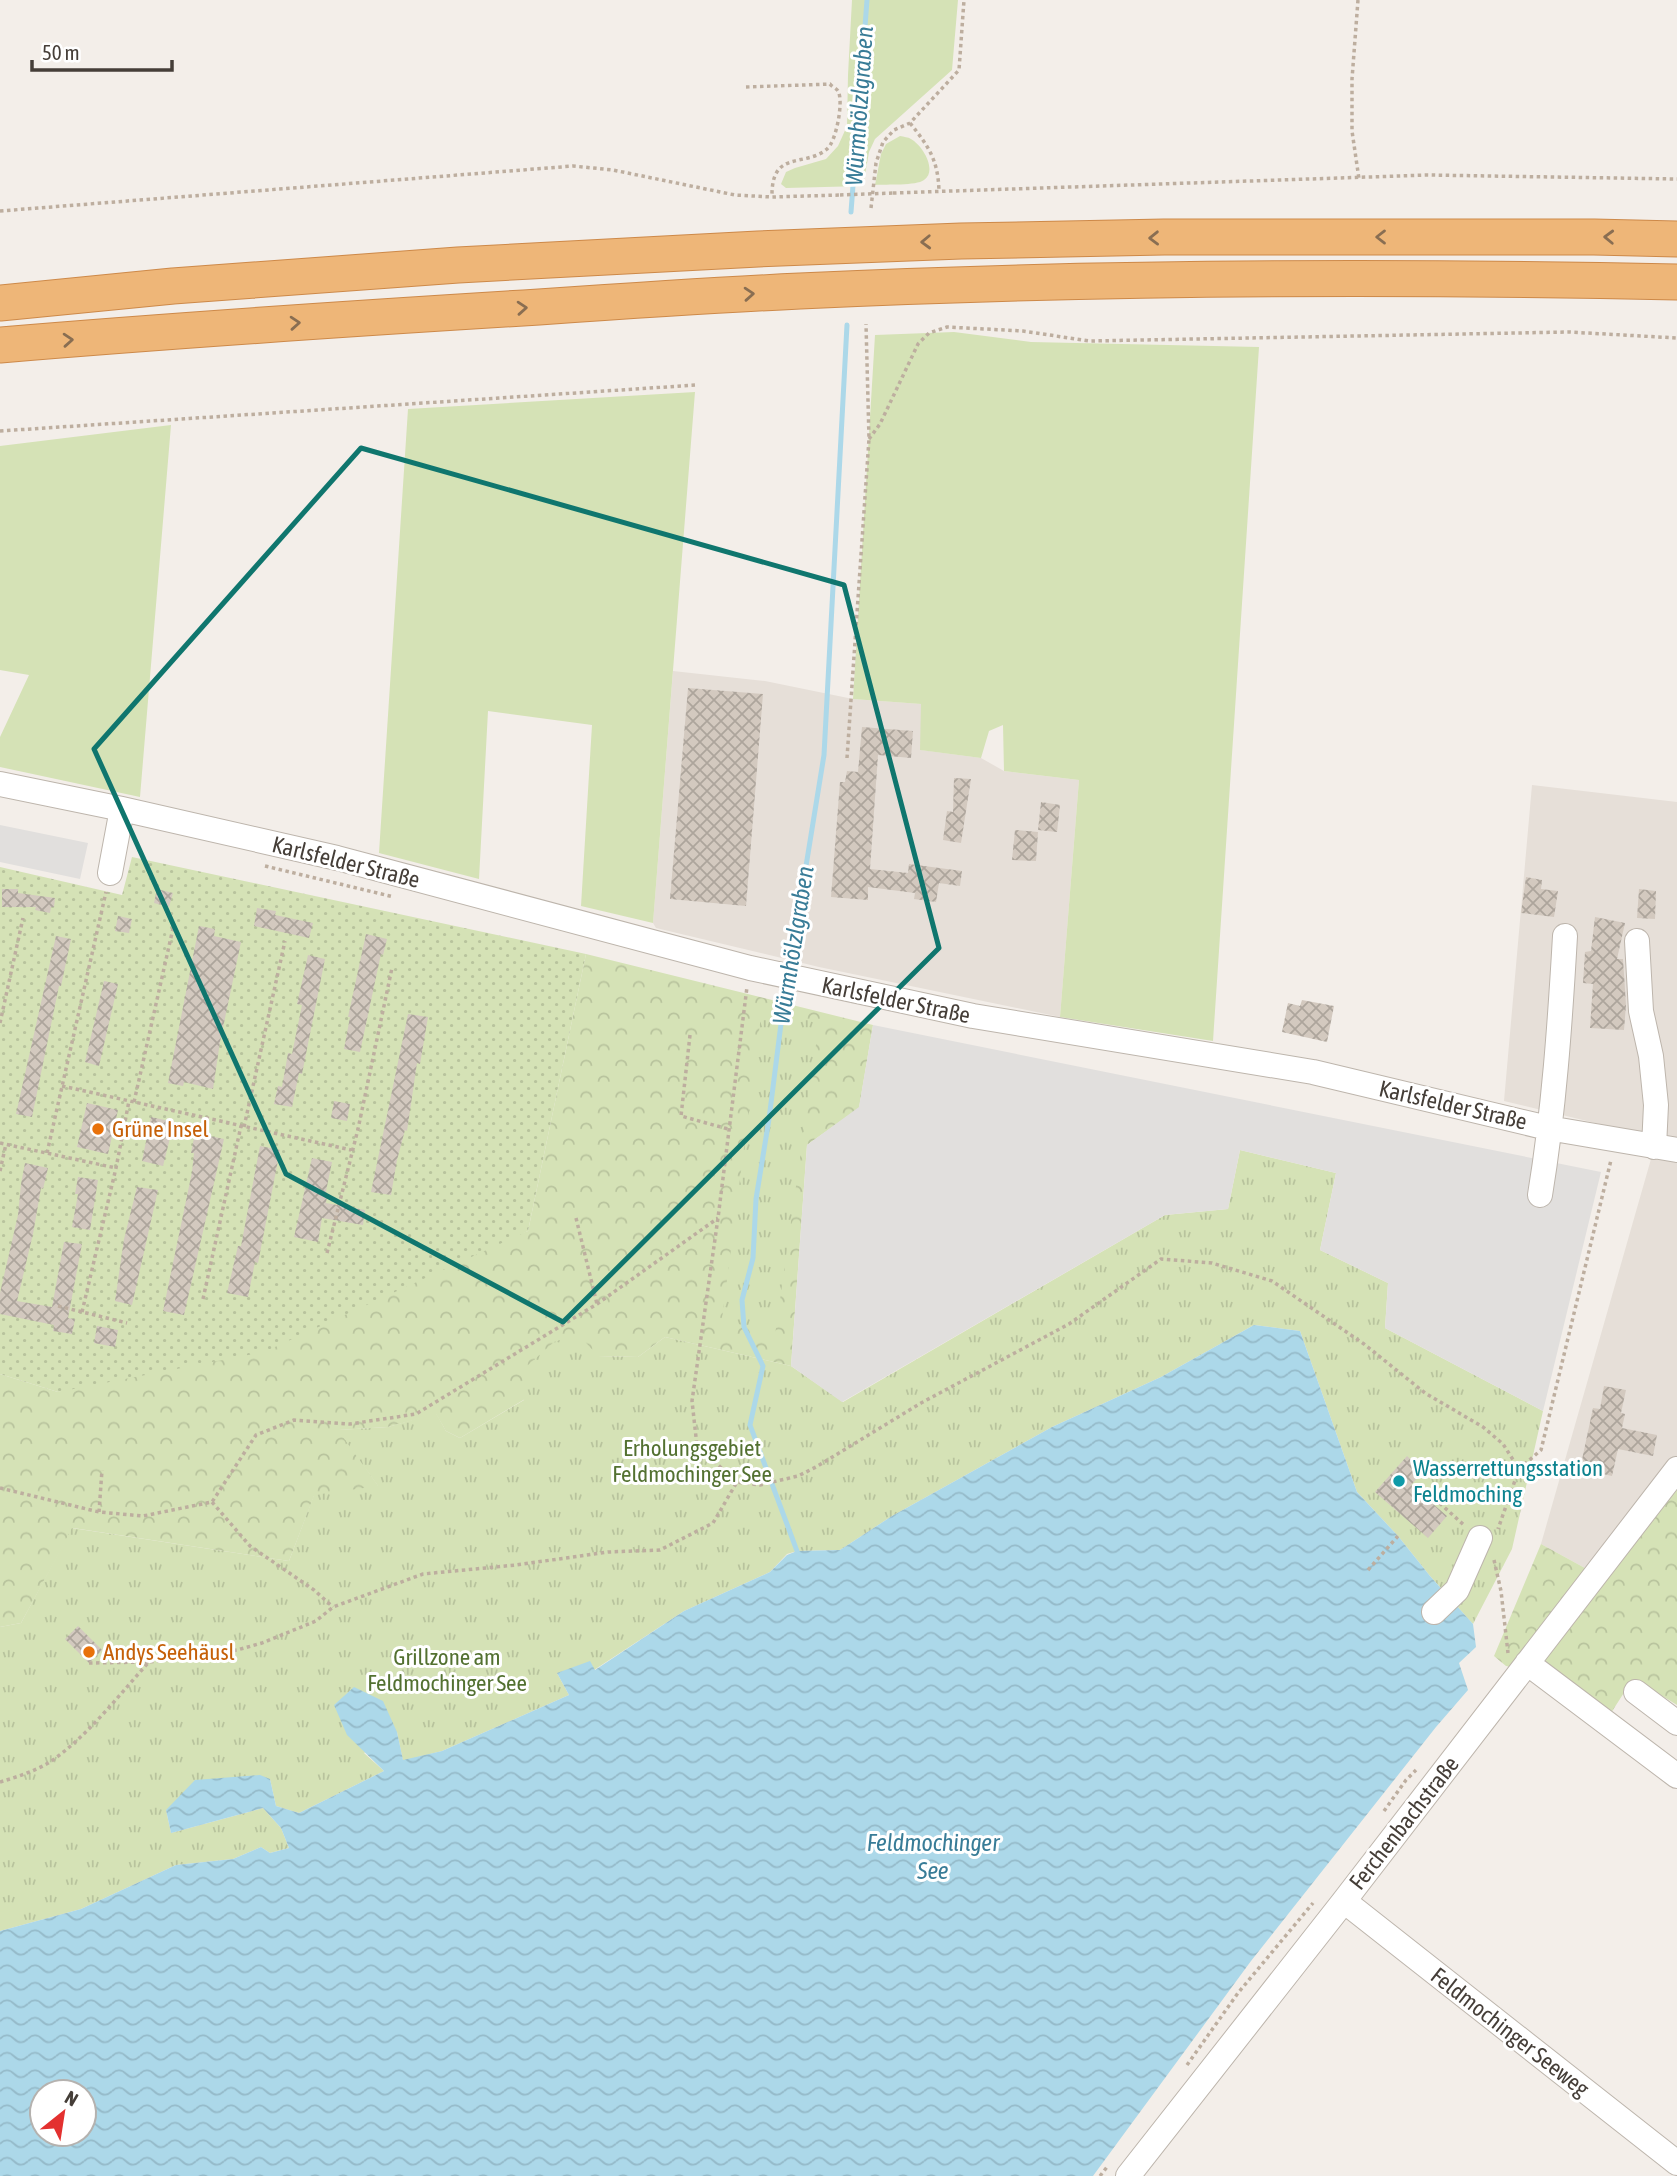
<svg xmlns="http://www.w3.org/2000/svg" width="1677" height="2176" font-family="'Asap Condensed',sans-serif">
<style>
.residential{fill:#e6dfd8}
.grass{fill:#d5e2b6}
.forest{fill:url(#forest-crowns)}
.park{fill:url(#park-tufts)}
.garden{fill:url(#garden-dots)}
.parking{fill:#e1dfdd}
.water{fill:url(#water-waves);fill-rule:evenodd}
.lines{fill:none;stroke-linecap:round;stroke-linejoin:round}
.stream{stroke:#acd8e9;stroke-width:5}
.building{fill:url(#building-cross-hatch)}
.minor-casing{stroke:#bdb5ac;stroke-width:26}
.highway-casing{stroke:#cd8949;stroke-width:37}
.path{stroke:#bdae9f;stroke-width:3.5;stroke-dasharray:3.5 3.5;stroke-linecap:butt}
.minor{stroke:#fff;stroke-width:24}
.highway{stroke:#eeb678;stroke-width:35}
.path-bridge{stroke:#bdae9f;stroke-width:3.5;stroke-dasharray:3.5 3.5;stroke-linecap:butt}
.oneway{stroke:#896e52}
.marked{fill:none;stroke:#0f766e;stroke-width:5;stroke-linejoin:round}
.food-dot{fill:#e8710a;stroke:#fff;stroke-width:2.5}
.culture-dot{fill:#0f9aa8;stroke:#fff;stroke-width:2.5}
.labels{text-anchor:middle;dominant-baseline:central;stroke-width:6;stroke-linejoin:round;paint-order:stroke}
.street-label{font-size:23px;fill:#453e38;stroke:#fff}
.food-label{font-size:23px;fill:#c56008;stroke:#fff;text-anchor:start}
.park-label{font-size:23px;fill:#537131;stroke:#fff}
.culture-label{font-size:23px;fill:#0d838f;stroke:#fff;text-anchor:start}
.water-label{font-size:24px;font-style:italic;fill:#387c97;stroke:#fff}
</style>
<defs>
<pattern id="forest-crowns" width="20" height="18" patternUnits="userSpaceOnUse" patternTransform="scale(1.75)"><rect width="20" height="18" fill="#d5e2b6"/><path d="M2 6a3 3 0 1 1 6 0M12 15a3 3 0 1 1 6 0" fill="none" stroke="#b8c39d"/></pattern>
<pattern id="park-tufts" width="24" height="20" patternUnits="userSpaceOnUse" patternTransform="scale(1.75)"><rect width="24" height="20" fill="#d5e2b6"/><path d="M3 7l-1-3M5 7V3M7 7l1-3M15 17l-1-3M17 17v-4M19 17l1-3" fill="none" stroke="#b8c39d"/></pattern>
<pattern id="garden-dots" width="8" height="8" patternUnits="userSpaceOnUse" patternTransform="scale(1.75)"><rect width="8" height="8" fill="#d5e2b6"/><path d="M2 2h.1M6 6h.1" fill="none" stroke="#b8c39d" stroke-width="1.8" stroke-linecap="round"/></pattern>
<pattern id="water-waves" width="16" height="10" patternUnits="userSpaceOnUse" patternTransform="scale(1.75)"><rect width="16" height="10" fill="#acd8e9"/><path d="M0 5q4-4 8 0t8 0" fill="none" stroke="#95bac9"/></pattern>
<pattern id="building-cross-hatch" width="8" height="8" patternUnits="userSpaceOnUse" patternTransform="scale(1.75)"><rect width="8" height="8" fill="#d3c9bf"/><path d="M0 0l8 8M0 8l8-8" fill="none" stroke="#ada59c"/></pattern>
</defs>
<rect width="100%" height="100%" fill="#f3eee9"/>
<path class="residential" d="M673,671L765,681L853,699L921,704V750L981,758L1004,771L1079,780L1060,1017L819,967L656,928L653,923Z
M1532,785L1677,802V1466L1594,1573L1541,1544L1657,1138L1504,1101Z"/>
<path class="grass" d="M852,0H958L952,70L875,139L869,152L863,186L786,188L781,184L786,172L795,168L826,159L838,146L847,126L848,75Z
M900,136C904,137 908,137 911,139C922,145 938,170 924,180C916,186 887,184 875,185L881,154L886,144Z
M954,332L1031,342L1259,347L1213,1041L1060,1017L1079,780L1004,771L1003,725L989,731L981,758L920,750L921,704L853,699L875,335Z
M695,392L653,923L581,906L592,725L488,711L479,879L379,853L408,409Z
M171,425L140,797L0,767V737L29,675L0,670V446Z"/>
<path class="forest" d="M586,954L873,1025L859,1108L807,1145L791,1366L665,1337L638,1357L597,1356L460,1438L446,1431L436,1414L388,1427L339,1430L379,1487L314,1496L289,1561L73,1528L21,1623L0,1627V1374L58,1392L528,1231Z
M1677,1466V1705L1638,1681L1627,1688L1602,1727L1530,1671L1506,1666L1494,1656L1541,1544L1594,1573Z"/>
<path class="park" d="M762,1008L819,1023L775,1335L722,1319Z
M1240,1150L1336,1173L1320,1250L1388,1283L1385,1328L1543,1411L1512,1549L1473,1624L1430,1576L1398,1536L1357,1492L1300,1331L1254,1325L1161,1377L1052,1427L892,1516L840,1550L797,1551L787,1554L770,1572L684,1611L594,1670L557,1673L569,1695L442,1751L403,1761L397,1732L364,1753L384,1771L299,1813L276,1806L270,1779L166,1810L171,1833L263,1808L281,1828L289,1848L270,1853L261,1847L233,1859L176,1865L81,1909L0,1931V1627L21,1623L72,1528L289,1561L314,1495L378,1486L338,1430L388,1427L436,1413L446,1431L460,1438L524,1400L527,1366L554,1342L578,1334L598,1356L638,1357L665,1337L791,1366L843,1402L1165,1215L1228,1209Z"/>
<path class="garden" d="M132,857L586,954L528,1231L264,1352L58,1392L0,1374V867L122,895Z"/>
<path class="parking" d="M0,825L88,843L80,879L0,862Z
M873,1025L1601,1172L1543,1411L1385,1328L1388,1283L1320,1250L1336,1173L1240,1150L1228,1209L1165,1215L842,1402L791,1366L807,1145L859,1107Z"/>
<path class="water" d="M1254,1325L1300,1331L1357,1492L1398,1536L1430,1576L1473,1624L1476,1647L1459,1663L1468,1690L1436,1727L1251,1961L1093,2176H0V1931L81,1909L176,1865L233,1859L261,1847L270,1853L289,1848L281,1828L263,1808L171,1833L166,1810L195,1780L260,1775L270,1779L276,1806L299,1813L384,1771L347,1735L334,1705L354,1687L383,1701L397,1732L403,1760L442,1751L569,1695L557,1673L590,1661L595,1670L684,1611L770,1572L787,1555L797,1551L840,1550L892,1516L1052,1427L1161,1377ZM42,2092H84V2134H42Z"/>
<g class="lines">
<path class="stream" d="M851,212L867,0
M789,971L824,755L847,325
M786,984L769,1119L756,1199L753,1258L742,1300L744,1327L763,1366L750,1425L797,1551"/>
</g>
<path class="building" d="M688,688L763,694L746,906L670,899Z
M862,727L913,731L911,758L878,755L870,869L908,873L909,864L962,871L960,886L939,883L936,902L914,899L915,893L868,887V900L831,897L840,782H845L847,771L858,772Z
M954,778L971,779L961,843L943,840L947,811L953,812Z
M1041,802L1060,805L1057,832L1038,830Z
M1015,830L1038,832L1036,861L1012,860Z
M1526,877L1542,880L1541,889L1558,891L1554,917L1521,913Z
M2,889H18V893L55,898L54,907H51L50,913L35,910L36,907H2Z
M157,889L173,893L169,907L154,903Z
M1639,889L1656,891L1655,919L1637,918Z
M257,908L276,911L275,915L313,923L309,938L254,926Z
M118,916L132,919L129,933L115,931Z
M1595,917L1625,923L1617,959H1623L1626,1005L1624,1030L1590,1028L1593,984L1583,983L1585,952L1591,951Z
M199,926L215,929L214,936L241,942L220,1042L213,1089L184,1082L183,1086L168,1083Z
M366,934L387,939L383,955L381,954L360,1052L344,1049L350,1017H348Z
M56,936L71,939L61,986H59L32,1117L16,1114Z
M308,955L325,959L302,1074L299,1073L292,1107L274,1104L278,1086L282,1087L288,1053L292,1054L302,1005L297,1004Z
M104,981L118,984L99,1066L85,1062Z
M1302,1000L1334,1006L1327,1042L1282,1032L1288,1003L1300,1006Z
M408,1014L428,1017L420,1064L417,1063L407,1131L405,1130L397,1160L391,1195L371,1192Z
M334,1101L350,1104L347,1121L331,1118Z
M87,1103L118,1110L108,1154L77,1147Z
M151,1117L174,1122L163,1166L142,1161Z
M195,1133L224,1139L184,1315L163,1311L192,1172L194,1153H191Z
M260,1146L280,1150L258,1263L255,1262L248,1297L227,1293L238,1246H241Z
M312,1158L332,1162L325,1196H327L326,1203L365,1210L363,1225L322,1218L318,1242L294,1237Z
M25,1163L48,1168L43,1189L41,1188L33,1234L17,1301L52,1307L64,1242L82,1244L68,1318L75,1319L72,1334L53,1331L54,1325L0,1314V1293L18,1215L21,1184Z
M78,1177L98,1180L90,1230L72,1227L78,1194H75Z
M137,1187L158,1190L132,1305L115,1301L124,1239Z
M97,1326L118,1330L115,1347L94,1343Z
M1604,1386L1626,1390L1621,1413L1625,1414L1622,1428L1657,1435L1653,1456L1618,1449L1612,1476L1580,1469L1593,1408L1600,1409Z
M1407,1456L1424,1471L1411,1485L1447,1516L1428,1538L1375,1492Z
M78,1626L102,1650L89,1663L65,1639Z"/>
<g class="lines">
<defs>
<path id="minor" d="M0,784L122,809L337,858L750,968L973,1016L1313,1072L1548,1128L1677,1150
M110,873L122,809
M1637,941L1641,1011L1651,1056L1656,1105L1654,1147
M1540,1195C1554,1110 1560,1023 1565,936
M1434,1612L1457,1590L1480,1538
M1527,1663L1677,1776
M1636,1692L1677,1723
M1344,1901L1677,2163
M1128,2176L1344,1901L1677,1469"/>
<path id="highway" d="M0,303L173,286L458,265L758,249L961,241L1164,237H1594L1677,239
M0,345C179,330 359,318 539,307C626,301 713,295 800,291C1092,277 1385,276 1677,282"/>
</defs>
<use href="#minor" class="minor-casing"/>
<use href="#highway" class="highway-casing"/>
<path class="path" d="M1358,0L1352,79V131L1359,179
M746,87L830,84C832,87 836,88 838,91C844,101 836,142 827,149C804,168 771,149 772,197
M910,123C929,147 938,160 939,191
M893,193L1428,175L1677,179
M871,208L876,163L883,142L894,130L910,123L959,70L964,0
M0,211L573,166L613,170L735,195L772,197L840,195
M0,431L696,385
M869,439L880,424L918,344L929,333L947,327L1023,331L1089,341L1569,332L1677,338
M847,758L869,439L866,324
M265,866L394,897
M0,1023L23,918
M690,1035L681,1116L728,1129
M62,1086L351,1150
M134,1102L174,924
M244,1127L285,941
M0,1143L116,1168
M47,1153L106,892
M0,1171L6,1144
M576,1218L597,1304
M327,1253L358,1129L392,968
M203,1299L241,1126
M58,1306L127,1323
M82,1312L116,1168L129,1101
M1519,1469L1541,1450L1611,1160
M737,1482L697,1446L692,1401L718,1218L747,987
M0,1488L99,1512L143,1516L212,1502L256,1435L294,1420L350,1424L416,1414L597,1304L718,1218
M1424,1489L1465,1526
M212,1502L250,1546L314,1590L333,1607
M99,1512L102,1470
M1494,1560L1501,1591L1508,1653
M1368,1570L1398,1536
M89,1663L149,1662
M0,1782C17,1777 35,1771 50,1762C88,1736 118,1696 149,1662L237,1650L262,1643L316,1621L333,1607L423,1574L516,1565L608,1552L660,1550L713,1523L737,1482L760,1485L798,1476L816,1467L921,1403L1069,1324L1161,1259L1212,1263L1272,1281L1364,1344L1425,1393L1483,1427L1503,1444L1519,1469L1498,1529
M1384,1811L1406,1780L1416,1770
M1187,2065L1238,1993L1313,1903
M1100,2176L1107,2167"/>
<use href="#minor" class="minor"/>
<use href="#highway" class="highway"/>
<path class="path-bridge" d="M840,195L893,193"/>
</g>
<defs><path id="oneway-chevron" d="M-2-3.5L2.5 0L-2 3.5" fill="none" stroke-width="1.6" stroke-linecap="round" stroke-linejoin="round" transform="scale(1.75)"/></defs>
<g class="oneway">
<use href="#oneway-chevron" transform="translate(1381 237) rotate(180)"/>
<use href="#oneway-chevron" transform="translate(1609 237) rotate(-178)"/>
<use href="#oneway-chevron" transform="translate(1154 238) rotate(179)"/>
<use href="#oneway-chevron" transform="translate(926 242) rotate(178)"/>
<use href="#oneway-chevron" transform="translate(749 294) rotate(-4)"/>
<use href="#oneway-chevron" transform="translate(522 308) rotate(-4)"/>
<use href="#oneway-chevron" transform="translate(295 323) rotate(-4)"/>
<use href="#oneway-chevron" transform="translate(68 340) rotate(-4)"/>
</g>
<path class="marked" d="M361,448L844,585L939,948L563,1322L286,1174L94,749Z"/>
<g class="food-dot">
<circle cx="98" cy="1129" r="7"/>
<circle cx="89" cy="1652" r="7"/>
</g>
<circle class="culture-dot" cx="1399" cy="1481" r="7"/>
<g class="labels">
<g class="street-label">
<text transform="translate(346 862) rotate(14)">Karlsfelder Straße</text>
<text transform="translate(896 1000) rotate(12)">Karlsfelder Straße</text>
<text transform="translate(1453 1105) rotate(13)">Karlsfelder Straße</text>
<text transform="translate(1404 1823) rotate(-52)">Ferchenbachstraße</text>
<text transform="translate(1510 2032) rotate(38)">Feldmochinger Seeweg</text>
</g>
<g class="food-label">
<text x="112" y="1129">Grüne Insel</text>
<text x="103" y="1652">Andys Seehäusl</text>
</g>
<g class="park-label">
<text x="692" y="1448">Erholungsgebiet<tspan x="692" dy="26">Feldmochinger See</tspan></text>
<text x="447" y="1657">Grillzone am<tspan x="447" dy="26">Feldmochinger See</tspan></text>
</g>
<g class="culture-label">
<text x="1413" y="1468">Wasserrettungsstation<tspan x="1413" dy="26">Feldmoching</tspan></text>
</g>
<g class="water-label">
<text transform="translate(859 106) rotate(-86)">Würmhölzlgraben</text>
<text transform="translate(793 945) rotate(-81)">Würmhölzlgraben</text>
<text x="933" y="1842">Feldmochinger<tspan x="933" dy="28">See</tspan></text>
</g>
</g>
<g transform="translate(63 2113) rotate(30)"><circle r="33" fill="#ffffff" stroke="#b5b2af" stroke-width="2"/>
<path d="M0-5L12 26L0 18L-12 26Z" fill="#e33130"/>
<text y="-10" font-size="19" font-weight="bold" text-anchor="middle" fill="#453e38">N</text>
</g>
<path d="M32 60v10h140v-10" fill="none" stroke="#453e38" stroke-width="3.5"/>
<text x="42" y="60" font-size="21" fill="#453e38" stroke="#ffffff" stroke-width="5" paint-order="stroke">50 m</text>
</svg>
